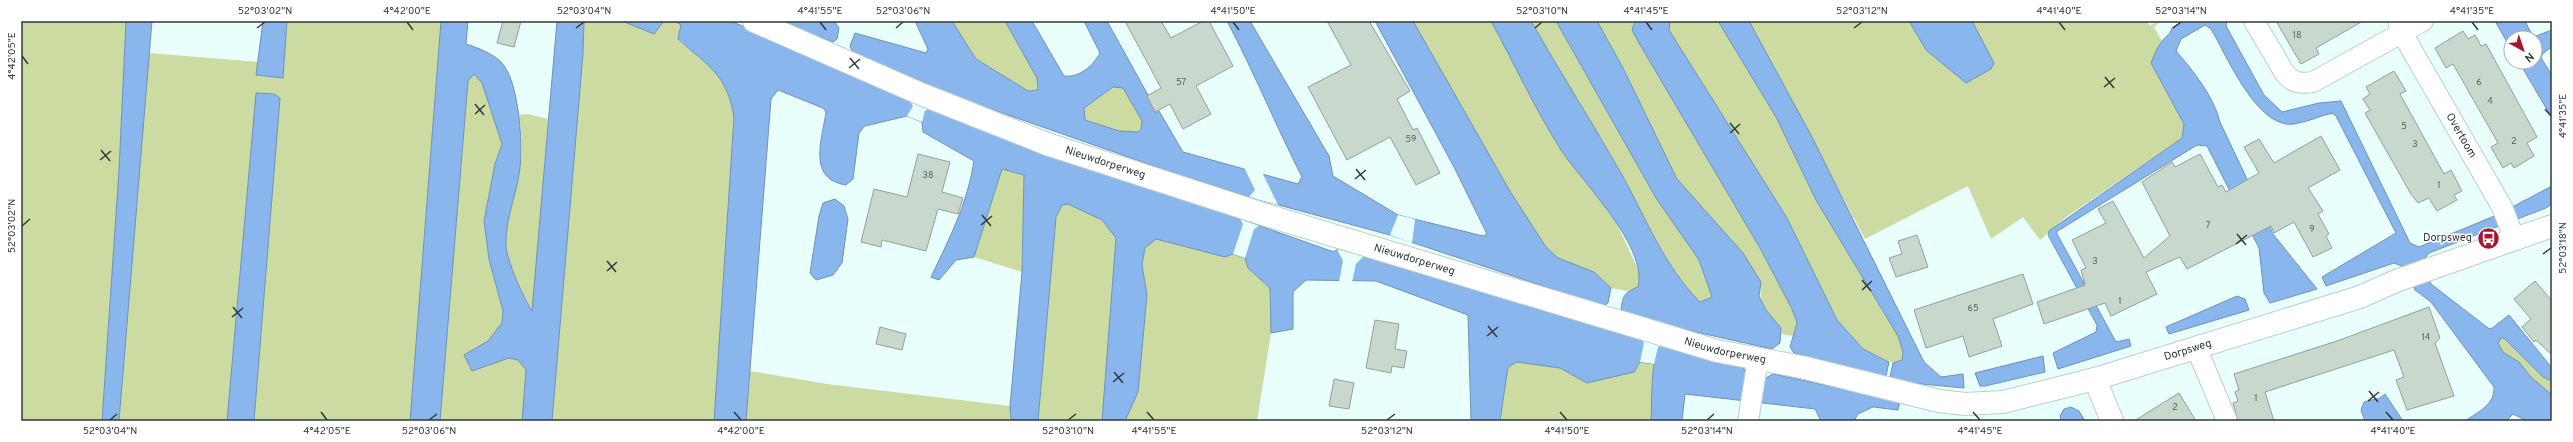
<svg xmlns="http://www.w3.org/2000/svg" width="2573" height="442" font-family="Overpass,sans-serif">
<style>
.green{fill:#ccdba1}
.water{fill:#89b6ed;stroke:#6f91b7;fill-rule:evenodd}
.pier{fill:#e9fffc}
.building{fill:#c9d8cc;stroke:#92a196}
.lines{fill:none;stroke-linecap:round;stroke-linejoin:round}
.street-casing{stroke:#bacfcc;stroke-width:22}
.secondary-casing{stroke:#bacfcc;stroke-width:24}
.street{stroke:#fff;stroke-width:20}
.secondary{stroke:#fff;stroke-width:22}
.ticks{fill:none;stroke:#313a39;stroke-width:1.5}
.labels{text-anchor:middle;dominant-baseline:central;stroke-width:3;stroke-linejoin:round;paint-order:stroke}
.number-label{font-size:9px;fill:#57625e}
.street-label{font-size:11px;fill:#313a39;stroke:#fff}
.poi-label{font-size:11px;fill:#313a39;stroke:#fff;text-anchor:end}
.neatline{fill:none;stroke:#313a39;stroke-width:1.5}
.ticks-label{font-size:10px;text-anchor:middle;fill:#313a39}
</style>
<rect width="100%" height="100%" fill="#e9fffc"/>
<path class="green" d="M21,21H126L119,170L102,421H21Z
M287,21H441L410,421H254L280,99L256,93L227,421H119L149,53L259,62L256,75L282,78Z
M584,21H622L654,34L664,21H674L681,25L678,40C709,66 727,74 734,117L714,421H552L583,53Z
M952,21H1005L1037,78L1038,90L1028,91L976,59Z
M1413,21H1491L1561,150L1613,215L1641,276L1638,287L1627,291L1611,288L1594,272L1558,258L1546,247L1511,193Z
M1531,21H1556L1656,198L1699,260L1712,297L1700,302C1664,265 1646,218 1621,173C1592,122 1560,72 1531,21Z
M1597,21H1635L1632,30L1760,248L1792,309L1797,323L1793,336L1781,334V328C1767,312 1758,305 1761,282L1726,234L1677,179L1623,68Z
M1670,21H1718L1776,117L1816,200L1898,336L1903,352L1902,360L1893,363L1863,349L1837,320L1787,218L1669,30Z
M1749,21H1909L1926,50L1966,83L1994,63L1972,21H2145L2150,25L2161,21L2154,27L2162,41L2151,63L2184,124L2182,138L2066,217L2040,240L2023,217L1991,239L1968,186L1865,239Z
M474,74L482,82L502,144L495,164L484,221L489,259L503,311L502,323L488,341L472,371L509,358L518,360L526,370L522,421H440L468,80Z
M1113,87L1123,88L1142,121L1141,129L1138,132L1119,131L1085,120L1084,108Z
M528,114L548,119L533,312C524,297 507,263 506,246C505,220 515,195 520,170C523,153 522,132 519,115Z
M1002,169L1024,175L1022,272L974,257Z
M1068,204L1102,220L1116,238L1102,421H1038L1056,217L1062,205Z
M1156,239L1225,257L1233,254L1245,258L1248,268L1270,288L1271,333L1257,421H1125L1138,392L1147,295L1142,265L1145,248Z
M2501,338H2504L2543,377L2552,381V395L2531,377L2519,362L2503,352L2498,343Z
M1517,362L1560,368L1588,383L1640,362L1654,364C1650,381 1652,402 1651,421H1500L1508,367Z
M750,371L827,384L1010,406L1011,421H746Z"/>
<path class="water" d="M126,21H152L119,421H102L119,170Z
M263,21H287L283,78L256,75Z
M441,21H468L466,44C478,48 492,53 501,62C519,80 523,144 520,168C517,194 505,219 506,246C507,262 524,298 532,311L557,21H584L583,53L552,421H522L526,370L518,360L509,358L472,371L464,355L488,341L502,323L503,311L489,259L484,221L495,164L502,144L482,83L474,74L468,81L440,421H410Z
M622,21H664L654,34Z
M674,21H730L1178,197L1334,252L1337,249L1440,274L1743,367L1747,376L1764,379L1773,374L1900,401L1898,410L1873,407L1858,414L1854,421H1821L1815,409L1685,394L1682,421H1651C1652,401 1651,383 1654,364L1640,362L1634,372L1587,383L1560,368L1517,362L1508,367L1500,421H1471L1468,315L1376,281L1306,280L1293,292V329L1271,333L1270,288L1248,268L1245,258L1233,254L1225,257L1156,239L1145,248L1142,265L1147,295L1138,392L1125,421H1102L1116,238L1102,220L1068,204L1062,205L1056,217L1038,421H1011L1010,406L1022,272L1024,175L1002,169L974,257L956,260L939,280L931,277C950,237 967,205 974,161L923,132L922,122L907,116L865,126L859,133L853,179L846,185C807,179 822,140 826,112L823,108L778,90L771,99L746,421H714L734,117C727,74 708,66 678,39L681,25Z
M777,21H834L839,28L837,39L833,42Z
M915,21H952L976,59L1028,91L1038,90L1037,78L1005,21H1032L1064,76C1079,78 1093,66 1100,53L1084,21H1107L1148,95L1155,113L1159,111L1183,152L1298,184L1302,177C1276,126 1254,72 1227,21H1250L1329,156L1333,176L1398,215L1483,236L1487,234L1454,167L1375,21H1413L1511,193L1546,247L1558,258L1594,272L1611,288L1608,303L1603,306L1390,235L1249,197L1177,174L971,102L853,53L850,46L855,33L926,53L928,49ZM1113,87L1123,88L1142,121L1141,129L1138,132L1119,131L1085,120L1084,108Z
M1491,21H1531C1560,72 1592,122 1621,173C1646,218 1664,266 1700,302L1712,297L1699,260L1656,198L1556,21H1597L1623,68L1677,179L1743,253L1761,282L1759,296L1766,310L1781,328L1780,343L1772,349L1656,323L1621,312C1622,297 1624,292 1638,287C1648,246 1582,182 1561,150C1535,109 1514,63 1491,21Z
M1635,21H1670L1669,30L1787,218L1837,320L1863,349L1889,362L1886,376L1794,353L1790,347L1797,323L1792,309L1760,248L1639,43L1632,30Z
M1718,21H1749L1812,137L1924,362L1941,377L1963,374L1964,388L1911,383L1890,377L1893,363L1902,360L1903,352L1898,336L1816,200L1776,117Z
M1909,21H1972L1994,63L1991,69L1966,83L1926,50Z
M2183,21H2227L2226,26L2264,95L2282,112L2319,103L2341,101L2410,243L2419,247L2497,215L2552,186V204L2546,208L2429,253L2422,262L2431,284L2488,328L2491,329L2509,315L2552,368V381L2543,377L2504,338H2501L2498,343L2503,352L2519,362L2531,377L2552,395V421H2527L2513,414L2506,421H2465C2478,412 2495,405 2494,387L2431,302L2415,290L2407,268L2394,263L2326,286L2322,277L2396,233L2336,116L2332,113C2320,116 2307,122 2294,124C2257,129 2227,56 2211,29L2205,25L2181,39L2176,51C2194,72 2213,95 2220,122L2273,234L2317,289L2270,303L2264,293L2259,248L2207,146L2197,145L2056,232L2116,342L2129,339L2131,346L2058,369L2053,353L2096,332L2097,325L2048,235L2049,231L2182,138L2184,124L2151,63C2154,56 2157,47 2163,40C2167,35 2170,35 2172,28Z
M2495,21H2525L2533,37L2552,30V47L2543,53L2541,58L2552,75V118L2519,62H2535V38H2511V49Z
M256,93L274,94L280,98L254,421H227Z
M835,199L844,206L848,219L842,263L833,275L816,280L810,273L819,216L823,203Z
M2237,296L2245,299L2249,310L2169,334L2166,327Z
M2043,356L2045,372L1985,386H1980L1975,373Z
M2385,394L2403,421H2365L2361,410L2364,402L2380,398Z
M2071,407L2079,411L2085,421H2061L2060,416L2064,409Z"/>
<path class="pier" d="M909,99L929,108L925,111L922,122L907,116L913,106Z
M1244,167L1262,172L1278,205L1249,197L1255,190Z
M1398,215L1415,219L1412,243L1390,235Z
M1240,219L1259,226L1254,229L1245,258L1233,254L1243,224Z
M1337,249L1364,256L1356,264L1352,282H1339L1343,261Z
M1640,337L1663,344L1658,347L1654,364L1640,362L1644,343Z"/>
<path class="building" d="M503,21H521L514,47L497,43Z
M1125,21H1161L1171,38L1203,21H1209L1233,66L1196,86L1211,114L1183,129L1170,104L1155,112L1147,96L1161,88Z
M1327,21H1369L1410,91L1397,99L1413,130L1417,128L1440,173L1416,185L1390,137L1347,160L1308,87L1351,65Z
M2276,21H2363L2316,48L2319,54L2301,64Z
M2463,31L2468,39L2475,35L2481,46L2486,44L2537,137L2527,143L2534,156L2514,168L2511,163L2503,168L2491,147L2498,143L2453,64L2446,68L2435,48Z
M2394,71L2406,91L2400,94L2444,174L2451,170L2462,191L2454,195L2457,200L2437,211L2429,198L2418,203L2411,194L2365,113L2370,110L2363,99L2370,94L2366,87Z
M2321,136L2340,170L2308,188L2323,211L2318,214L2329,234L2326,236L2332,248L2313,257L2294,222L2274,233L2271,226L2187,269L2180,257L2146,272L2157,294L2111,316L2105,303L2044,324L2037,302L2085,285L2081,270L2086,268L2072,240L2106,223L2098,209L2113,201L2144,258L2170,236L2142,182L2172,162L2175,167L2200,154L2218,187L2222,185L2226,192L2259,173L2244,147L2259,139L2274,163Z
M918,154L950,162L942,192L963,198L958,214L938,209L926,251L882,240L881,247L861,242L874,189L907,197Z
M1917,235L1928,267L1896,277L1889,258L1902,254L1898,241Z
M2023,274L2033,304L1993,319L2002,346L1969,357L1963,336L1926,348L1914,310Z
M2535,281L2552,301V355L2536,340L2534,342L2522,327L2531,319L2514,299Z
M2429,307L2440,338L2435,343L2454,396L2407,410L2396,380L2404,377L2394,350L2265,392L2274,421H2238L2233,403L2238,401L2235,392L2239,390L2234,374L2337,341Z
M1375,320L1399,324L1395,349L1407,351L1404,368L1392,366L1391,373L1366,368Z
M880,327L906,334L902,350L876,344Z
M1334,379L1354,383L1349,409L1329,406Z
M2179,393L2196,421H2134Z"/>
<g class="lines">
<defs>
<g id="street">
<path d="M2254,21L2284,72C2292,83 2300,84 2313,82L2423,21"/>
<path id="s1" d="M2398,21L2402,33L2502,207L2515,240"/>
<path d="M2196,347L2227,421"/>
<path d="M1748,421L1758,359"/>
</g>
<g id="secondary">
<path id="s2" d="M754,21L921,94L1047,144L1266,215L1717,351L1802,367L1939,401L1965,404L2003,402L2095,379L2360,297L2396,281L2552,226"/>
<path d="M2095,379L2112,421"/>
</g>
</defs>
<use href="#street" class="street-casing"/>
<use href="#secondary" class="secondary-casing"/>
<use href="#street" class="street"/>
<use href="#secondary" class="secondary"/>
</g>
<path class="ticks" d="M407,22L413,30M820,22L826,30M1233,22L1239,30M1646,22L1652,30M2059,22L2065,30M2472,22L2478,30M257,28L265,22M576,28L584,22M896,28L903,22M1535,28L1542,22M1854,28L1862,22M2173,28L2181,22M22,56L28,64M850,58L859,69M849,68L860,59M2105,77L2114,88M2104,87L2115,78M475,104L484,115M2545,109L2551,116M475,114L485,105M1730,123L1739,134M1730,133L1740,124M101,150L110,161M100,160L111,151M1356,169L1365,180M1355,179L1366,170M982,215L991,226M981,225L992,216M22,226L30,219M2237,234L2246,245M2236,244L2247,235M2543,254L2551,248M607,261L616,272M607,271L617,262M1862,280L1871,291M1862,290L1872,281M233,307L242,318M232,317L243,308M1488,326L1497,337M1487,336L1498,327M1114,372L1123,383M1113,382L1124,373M2369,391L2378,402M2368,401L2379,392M321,412L327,420M734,412L741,420M1147,412L1154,420M1560,412L1567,420M1973,412L1980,420M2386,412L2393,420M110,420L117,414M429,420L437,414M1068,420L1076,414M1387,420L1395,414M1707,420L1714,414"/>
<defs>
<symbol id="bus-disc" viewBox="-11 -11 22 22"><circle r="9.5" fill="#aa142e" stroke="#fff"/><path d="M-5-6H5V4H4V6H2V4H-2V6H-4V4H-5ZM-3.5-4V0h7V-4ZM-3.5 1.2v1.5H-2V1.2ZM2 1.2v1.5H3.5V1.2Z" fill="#fff"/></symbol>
</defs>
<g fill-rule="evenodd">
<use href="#bus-disc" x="2476" y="226" width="25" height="25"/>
</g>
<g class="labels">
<g class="number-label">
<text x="2297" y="35">18</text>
<text x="1181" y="82">57</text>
<text x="2479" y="82">6</text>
<text x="2490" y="101">4</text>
<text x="2404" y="126">5</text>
<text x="1411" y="139">59</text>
<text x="2514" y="141">2</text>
<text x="2415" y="144">3</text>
<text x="928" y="175">38</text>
<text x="2439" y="185">1</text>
<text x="2208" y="225">7</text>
<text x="2312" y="229">9</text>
<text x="2095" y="261">3</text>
<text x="2120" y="301">1</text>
<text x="1973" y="308">65</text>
<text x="2426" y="337">14</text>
<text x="2256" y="398">1</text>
<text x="2175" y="407">2</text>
</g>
<g class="street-label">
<text stroke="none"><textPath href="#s1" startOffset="131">Overtoom</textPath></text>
<text stroke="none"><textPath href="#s2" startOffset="379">Nieuwdorperweg</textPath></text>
<text stroke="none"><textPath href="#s2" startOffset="703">Nieuwdorperweg</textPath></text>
<text stroke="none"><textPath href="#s2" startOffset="1027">Nieuwdorperweg</textPath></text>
<text stroke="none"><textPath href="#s2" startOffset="1503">Dorpsweg</textPath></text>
</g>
<g class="poi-label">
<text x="2472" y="238">Dorpsweg</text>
</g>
</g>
<rect width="2573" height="442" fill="none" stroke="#ffffff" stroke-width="44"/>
<g transform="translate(2523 50) rotate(140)"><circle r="19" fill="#ffffff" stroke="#adb0b0"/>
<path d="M0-3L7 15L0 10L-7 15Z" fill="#aa142e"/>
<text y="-6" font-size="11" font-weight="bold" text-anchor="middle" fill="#313a39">N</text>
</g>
<rect x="22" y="22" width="2529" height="398" class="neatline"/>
<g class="ticks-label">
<text x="265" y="14">52°03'02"N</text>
<text x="407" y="14">4°42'00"E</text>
<text x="584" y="14">52°03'04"N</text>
<text x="820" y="14">4°41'55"E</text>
<text x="903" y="14">52°03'06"N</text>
<text x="1233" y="14">4°41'50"E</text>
<text x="1542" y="14">52°03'10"N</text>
<text x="1646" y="14">4°41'45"E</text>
<text x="1862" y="14">52°03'12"N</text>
<text x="2059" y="14">4°41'40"E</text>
<text x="2181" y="14">52°03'14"N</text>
<text x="2472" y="14">4°41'35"E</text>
<text transform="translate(11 56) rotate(-90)" y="4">4°42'05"E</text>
<text transform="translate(2562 116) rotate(-90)" y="4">4°41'35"E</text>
<text transform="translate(11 226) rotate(-90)" y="4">52°03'02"N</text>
<text transform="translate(2562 248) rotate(-90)" y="4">52°03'18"N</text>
<text x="110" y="434">52°03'04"N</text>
<text x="327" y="434">4°42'05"E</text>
<text x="429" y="434">52°03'06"N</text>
<text x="741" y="434">4°42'00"E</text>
<text x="1068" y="434">52°03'10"N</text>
<text x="1154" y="434">4°41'55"E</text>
<text x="1387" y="434">52°03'12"N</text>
<text x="1567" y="434">4°41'50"E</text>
<text x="1707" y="434">52°03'14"N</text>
<text x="1980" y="434">4°41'45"E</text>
<text x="2393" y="434">4°41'40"E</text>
</g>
</svg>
